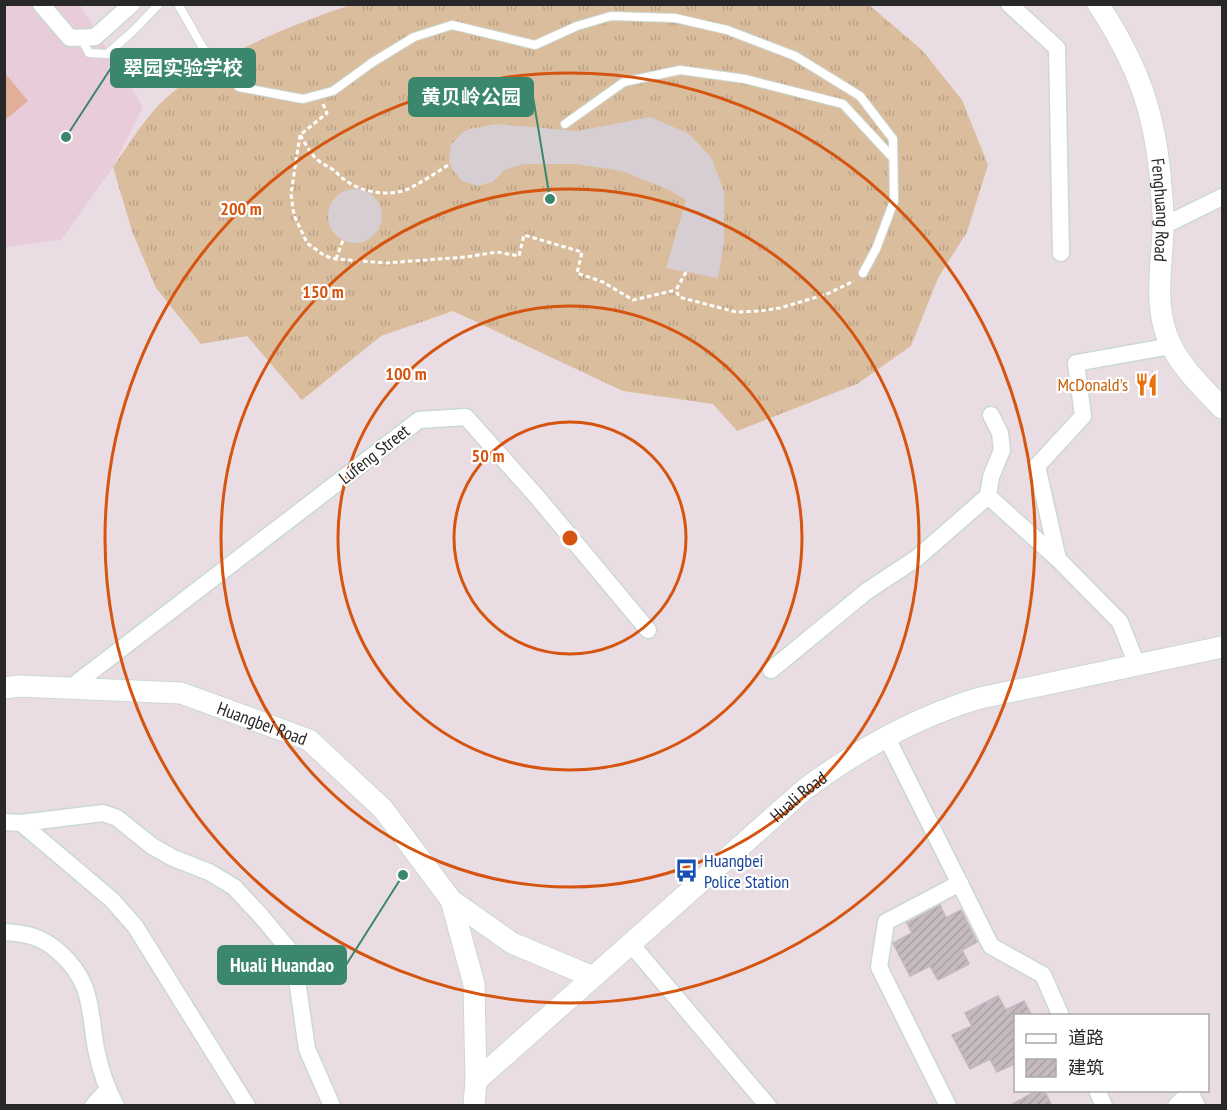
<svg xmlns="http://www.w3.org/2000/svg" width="1227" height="1110" font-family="'PT Sans Narrow','Noto Sans SC',sans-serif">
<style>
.education{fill:#e9ccda}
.grass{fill:url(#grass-tufts)}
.pitch{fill:#e1ae9a}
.plaza{fill:#d6ced2}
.building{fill:url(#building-hatch);stroke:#c4b6bd;stroke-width:1.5}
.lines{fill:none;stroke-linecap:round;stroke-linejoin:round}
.service-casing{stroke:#cad9d4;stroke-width:10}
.minor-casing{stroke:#cad9d4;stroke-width:19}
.tertiary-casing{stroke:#cad9d4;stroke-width:23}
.path{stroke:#fff;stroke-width:3;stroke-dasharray:4.5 3;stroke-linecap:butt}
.service{stroke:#fff;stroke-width:8}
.minor{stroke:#fff;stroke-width:16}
.tertiary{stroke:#fff;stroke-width:21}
.ring{fill:none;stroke:#d5540f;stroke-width:3}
.labels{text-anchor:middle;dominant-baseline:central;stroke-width:4.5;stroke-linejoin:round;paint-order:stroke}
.street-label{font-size:18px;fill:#282828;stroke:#fff}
.food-label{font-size:18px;fill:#c56008;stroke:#fff;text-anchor:end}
.transit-label{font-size:18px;fill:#164399;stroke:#fff;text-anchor:start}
.centre{fill:#d5540f;stroke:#fff;stroke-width:3}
.ring-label{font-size:18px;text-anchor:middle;font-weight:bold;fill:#d5540f;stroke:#fff;stroke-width:4.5;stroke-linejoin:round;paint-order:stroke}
.leader{fill:none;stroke:#3a876d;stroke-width:2}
.callout-dot{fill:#3a876d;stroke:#fff;stroke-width:2}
.callout{fill:#3a876d;stroke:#3a876d;stroke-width:2}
.callout-label{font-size:20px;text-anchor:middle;font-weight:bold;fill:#fff}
</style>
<defs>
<pattern id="grass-tufts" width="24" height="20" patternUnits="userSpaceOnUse" patternTransform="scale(1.5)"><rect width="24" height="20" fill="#dabd9d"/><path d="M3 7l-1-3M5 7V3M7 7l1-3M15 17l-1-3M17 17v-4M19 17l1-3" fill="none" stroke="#bba287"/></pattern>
<pattern id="building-hatch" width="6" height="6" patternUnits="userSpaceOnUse" patternTransform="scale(1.5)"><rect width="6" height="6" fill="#c5bac0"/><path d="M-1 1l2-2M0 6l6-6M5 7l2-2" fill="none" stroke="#a9a0a5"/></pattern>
</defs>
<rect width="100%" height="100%" fill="#e9dce3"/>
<path class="education" d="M4,5H80L143,107L113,167L61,240L5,247Z"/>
<path class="grass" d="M353,4L869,5L922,50L962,100L988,165L967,232L938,278L911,346L857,384L737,431L713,404L623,391L453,311L381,336L302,400L247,336L201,344L156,288L132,231L113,167C126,149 137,130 151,114C194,62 289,26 353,4Z"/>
<path class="pitch" d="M5,73L28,101L5,120H4Z"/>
<path class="plaza" d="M651,117L689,134L711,157L724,191V241L718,278L666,268L686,200L669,190L622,171L576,164H524L504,170L493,182L478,186L462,181L452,169L449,161L451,145L462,133L469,129L497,124L577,131Z
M328 216a27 27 0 1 1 54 0a27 27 0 1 1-54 0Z"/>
<path class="building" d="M940,905L946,918L961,910L977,942L962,950L969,964L938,980L930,966L910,976L893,943L912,933L907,923Z
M998,996L1006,1010L1024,1001L1032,1016H1016V1063L997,1072L990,1059L970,1069L952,1035L972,1026L965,1013Z
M1038,1090H1044L1052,1106H1009Z"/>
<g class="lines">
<defs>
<path id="service" d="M178,4L203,48L239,87L303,99L333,91L373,62L414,37L452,25L535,45L577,26L611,16L675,18L727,30L795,56L860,96L893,139L894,201L876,249L863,273
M81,38L89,53L107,54L132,32L159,4
M565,124L624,82L680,70L745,79L843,104L893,158"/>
<path id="minor" d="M41,4L70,38L95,37L132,4
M1009,4L1057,48L1061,253
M1163,226L1222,197
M988,496L1058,559L1120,622L1137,665
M1058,559L1037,466L1083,416L1076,363L1171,346
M771,670L867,591L917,558L988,496L991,477L1002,450L1000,433L991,415
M70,688L419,420L466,417L538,498L648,630
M886,736L991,946L1043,975L1061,1016
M4,822L21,823L103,813L117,818L152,846L173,858L209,872L234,887L261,916L291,952L295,966L307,1049L332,1106
M21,823L112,900L135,926L247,1106
M4,932C27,933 42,937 59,952C93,982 89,1009 96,1049C100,1068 106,1088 116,1106
M630,943L768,1106
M1097,1090L1104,1106
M93,1106L107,1090
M948,1106L879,967L886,922L960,883
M1176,1106L1190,1092L1197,1106"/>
<g id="tertiary">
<path id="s1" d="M1098,4C1138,65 1156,114 1161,187C1162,201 1164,215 1163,228C1162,265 1154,301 1167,336C1178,365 1201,386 1222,408"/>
<path id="s2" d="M4,688L20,686L181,693L309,740L383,809L451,900L512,943L593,977"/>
<path d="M451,900L474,984L476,1081L474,1106"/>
<path id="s3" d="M476,1081L805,789C859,749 915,717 980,698L1222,647"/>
</g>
</defs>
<use href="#service" class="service-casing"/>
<use href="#minor" class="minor-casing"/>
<use href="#tertiary" class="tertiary-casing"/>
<path class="path" d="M323,104L327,113L300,135C306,144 310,154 319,161C325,166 333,168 338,174C354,191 388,199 410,188C424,181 437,172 450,164
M300,135L291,194L294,215L307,243L325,256L336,259L386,263L466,257L497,252L519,256L524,235L582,252L577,273L603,282L633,300L676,290
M336,259L343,240
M686,272L676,290L679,297L736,312L760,311L780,308L827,294L854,281"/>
<use href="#service" class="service"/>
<use href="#minor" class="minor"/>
<use href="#tertiary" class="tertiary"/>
</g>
<g class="ring">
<circle cx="570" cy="538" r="116"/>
<circle cx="570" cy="538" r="232"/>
<circle cx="570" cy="538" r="349"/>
<circle cx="570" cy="538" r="465"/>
</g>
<defs>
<symbol id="restaurant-bare" viewBox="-9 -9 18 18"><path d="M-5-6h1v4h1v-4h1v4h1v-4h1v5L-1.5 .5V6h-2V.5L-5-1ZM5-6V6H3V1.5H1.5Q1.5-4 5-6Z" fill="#e8710a" stroke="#fff" stroke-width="2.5" paint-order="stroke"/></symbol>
<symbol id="bus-bare" viewBox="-9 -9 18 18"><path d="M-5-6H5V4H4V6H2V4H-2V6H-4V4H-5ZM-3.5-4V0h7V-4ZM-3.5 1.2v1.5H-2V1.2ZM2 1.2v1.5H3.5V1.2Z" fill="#1a4fb4" stroke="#fff" stroke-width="2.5" paint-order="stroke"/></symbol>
</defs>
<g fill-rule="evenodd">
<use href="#restaurant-bare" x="1130" y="368" width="33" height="33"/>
<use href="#bus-bare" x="670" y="854" width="33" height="33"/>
</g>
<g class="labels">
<g class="street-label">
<text stroke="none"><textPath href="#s1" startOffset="219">Fenghuang Road</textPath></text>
<text transform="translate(374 454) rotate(-38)">Lufeng Street</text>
<text stroke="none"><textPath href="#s2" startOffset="264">Huangbei Road</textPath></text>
<text stroke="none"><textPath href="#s3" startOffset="430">Huali Road</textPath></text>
</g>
<g class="food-label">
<text x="1128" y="384">McDonald's</text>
</g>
<g class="transit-label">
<text x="704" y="860">Huangbei<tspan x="704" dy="21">Police Station</tspan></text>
</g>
</g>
<circle cx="570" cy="538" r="9" class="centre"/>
<g class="ring-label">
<text x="241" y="215">200 m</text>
<text x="323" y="298">150 m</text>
<text x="406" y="380">100 m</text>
<text x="488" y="462">50 m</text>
</g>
<path class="leader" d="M66 137L111 68M550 199L533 97M403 875L346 965"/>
<g class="callout-dot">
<circle cx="66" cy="137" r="6"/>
<circle cx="550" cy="199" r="6"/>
<circle cx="403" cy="875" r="6"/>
</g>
<g class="callout">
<rect x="111" y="49" width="144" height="38" rx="6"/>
<rect x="409" y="78" width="124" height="38" rx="6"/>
<rect x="218" y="946" width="128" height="38" rx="6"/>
</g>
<g class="callout-label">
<text x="183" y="75">翠园实验学校</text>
<text x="471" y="104">黄贝岭公园</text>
<text x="282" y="972">Huali Huandao</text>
</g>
<rect width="1227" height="1110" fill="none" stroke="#282828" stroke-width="12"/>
<rect x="1014" y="1014" width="195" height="78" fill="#ffffff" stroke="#a9a9a9" stroke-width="1.5"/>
<rect x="1026" y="1034" width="30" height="9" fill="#ffffff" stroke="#a9a9a9" stroke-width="1.5"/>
<text x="1068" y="1044" font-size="18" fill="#282828">道路</text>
<rect x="1026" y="1059" width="30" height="18" fill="url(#building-hatch)" stroke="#a9a9a9" stroke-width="1.5"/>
<text x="1068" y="1074" font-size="18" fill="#282828">建筑</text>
</svg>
